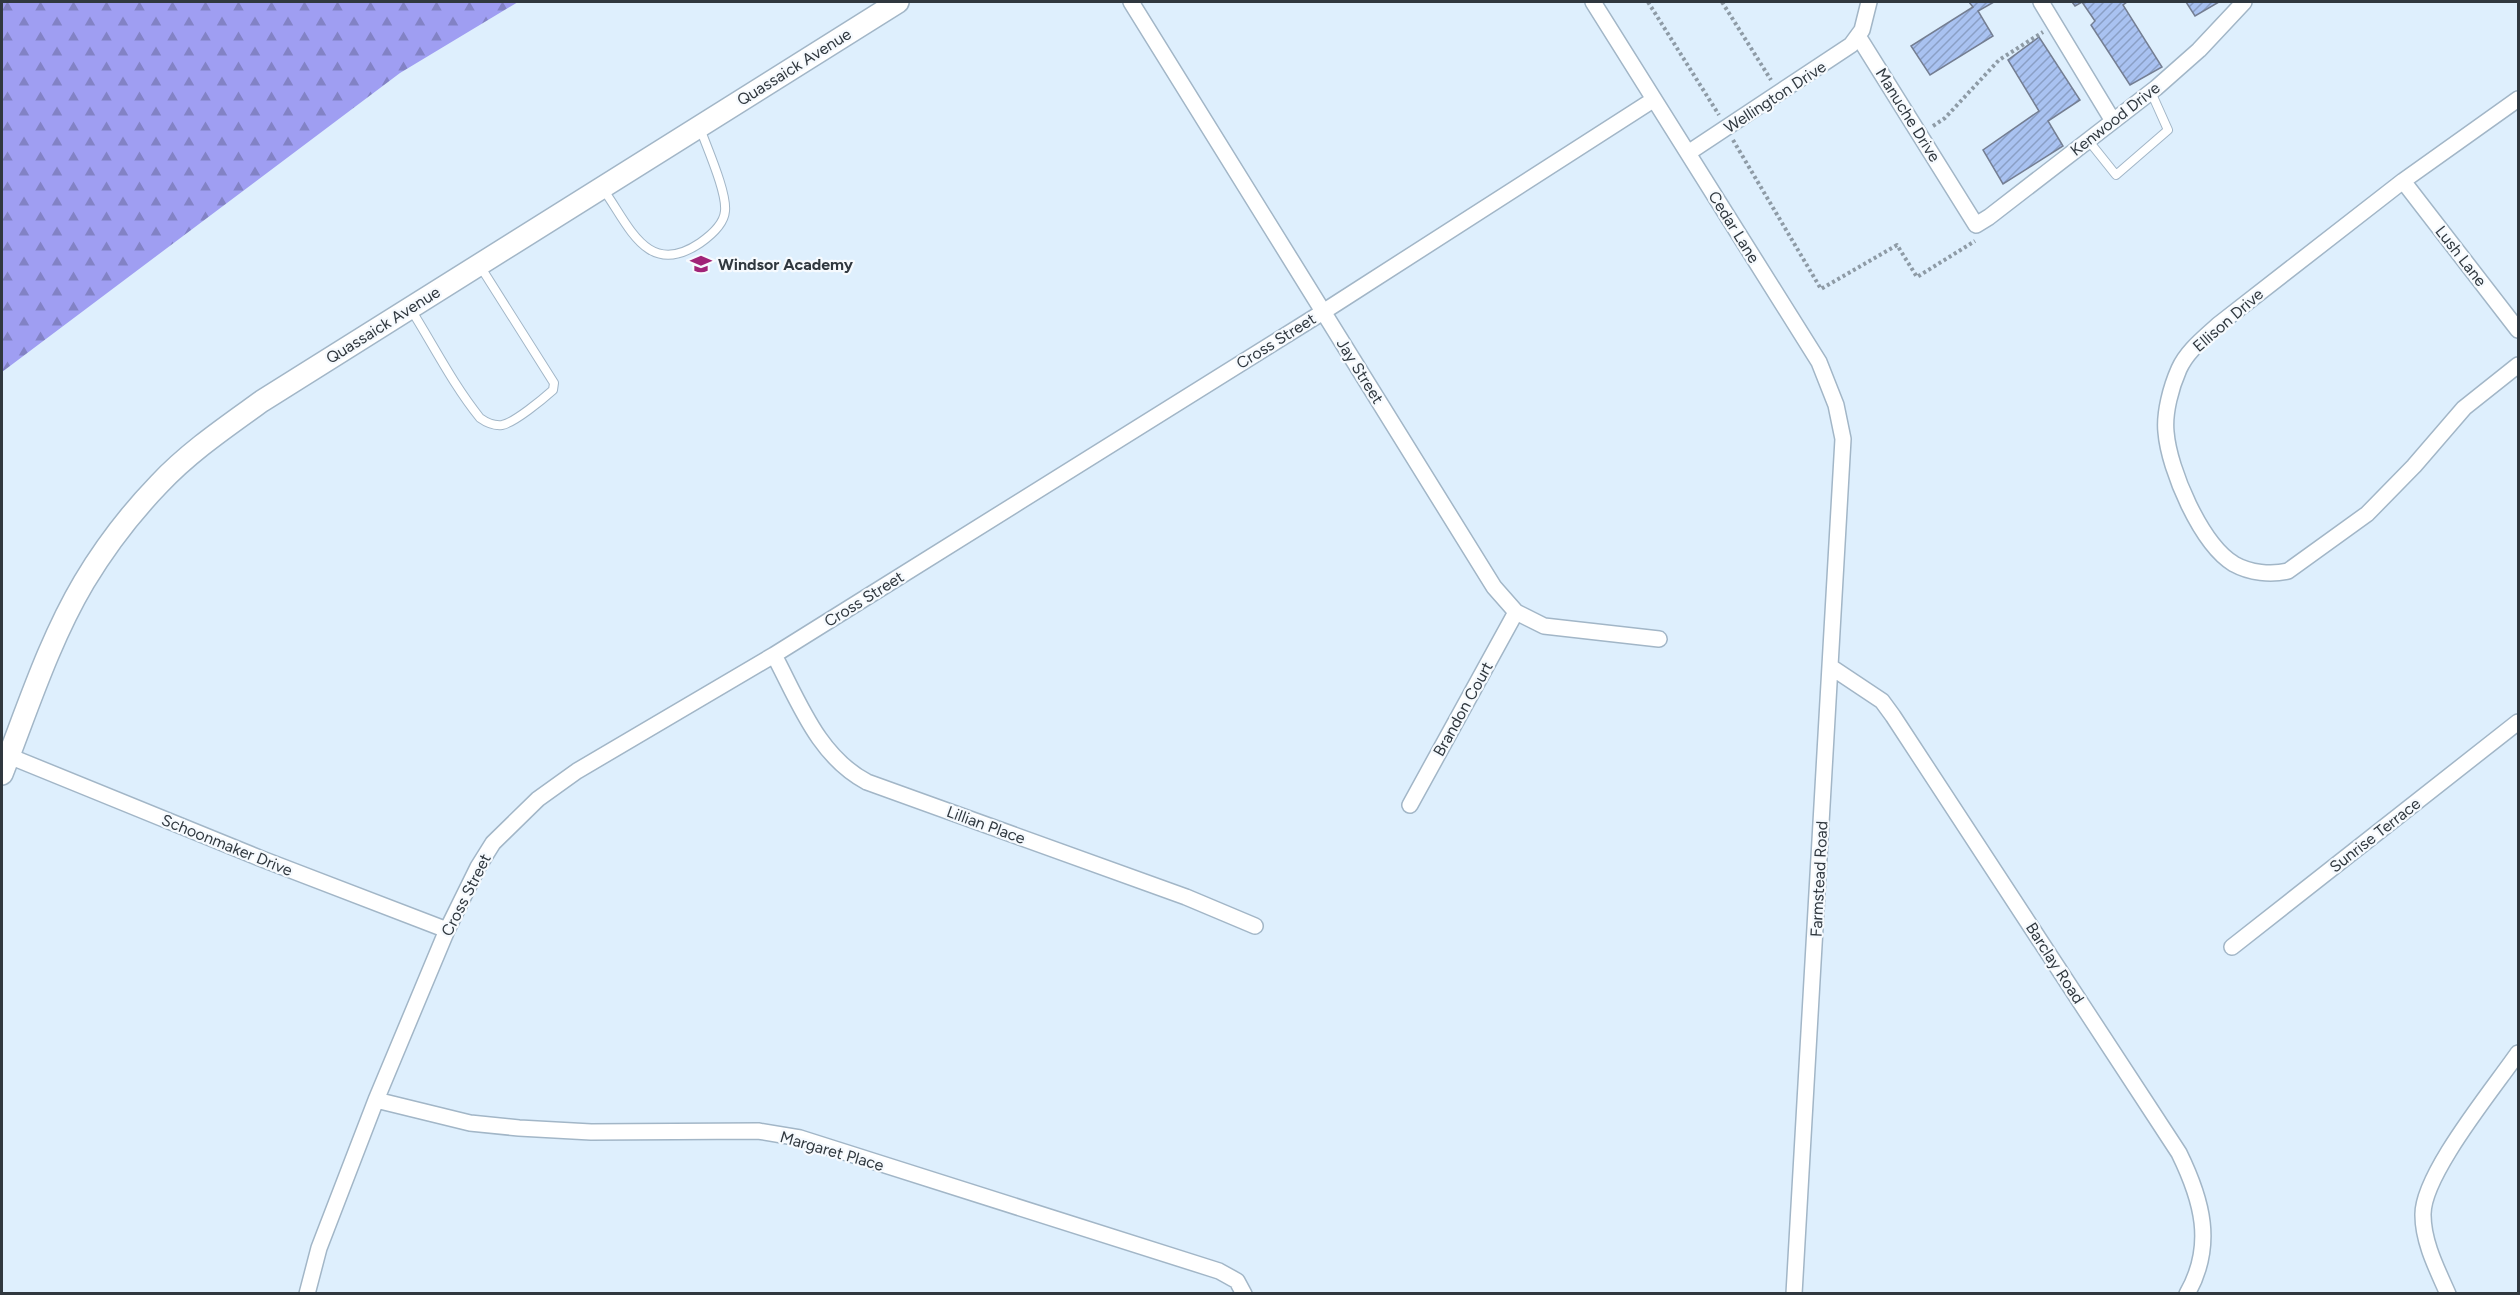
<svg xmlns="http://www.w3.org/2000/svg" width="2520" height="1295" font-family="Figtree,sans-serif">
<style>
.forest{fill:url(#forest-firs)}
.building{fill:url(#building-hatch);stroke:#747e92;stroke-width:1.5}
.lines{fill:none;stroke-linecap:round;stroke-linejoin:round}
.lane-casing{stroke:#a2b6c7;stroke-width:10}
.street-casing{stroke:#a2b6c7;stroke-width:18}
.secondary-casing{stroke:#a2b6c7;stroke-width:24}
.path{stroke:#8e9ba6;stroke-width:4;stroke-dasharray:3 3;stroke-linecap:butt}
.lane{stroke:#fff;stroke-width:8}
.street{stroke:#fff;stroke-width:15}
.secondary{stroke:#fff;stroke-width:21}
.labels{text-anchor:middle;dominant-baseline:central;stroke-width:4.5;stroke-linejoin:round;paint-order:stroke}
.street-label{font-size:16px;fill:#30383f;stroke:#f6fafe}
.poi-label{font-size:16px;font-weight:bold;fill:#30383f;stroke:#f6fafe;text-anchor:start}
</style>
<defs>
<pattern id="forest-firs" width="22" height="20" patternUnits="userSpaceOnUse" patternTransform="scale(1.5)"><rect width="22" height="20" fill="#9f9ef2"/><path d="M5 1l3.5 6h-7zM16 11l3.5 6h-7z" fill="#8282c5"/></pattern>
<pattern id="building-hatch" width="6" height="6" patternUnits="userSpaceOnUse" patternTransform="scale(1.5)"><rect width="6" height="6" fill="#a9c2f1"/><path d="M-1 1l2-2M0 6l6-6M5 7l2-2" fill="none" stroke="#8a9fc5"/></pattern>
</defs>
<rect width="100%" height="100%" fill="#deeffd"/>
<path class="forest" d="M2,2H518L400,73L2,372Z"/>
<path class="building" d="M1969,2H1994L1978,11L1993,36L1930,75L1911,46L1973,7Z
M2072,2H2127L2123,5L2162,67L2130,85L2091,25L2095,21L2082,2L2075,6Z
M2186,2H2219L2195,16Z
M2039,37L2080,100L2048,121L2063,146L2003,184L1983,150L2039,111L2008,60Z"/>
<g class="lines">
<defs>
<path id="lane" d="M2088,140L2116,175L2168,130L2151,92
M603,189C629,225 647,279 700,243C710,236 724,224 725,211C727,192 707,148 700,128
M410,308C434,346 452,383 480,418C487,423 493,426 502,425C514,423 543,399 553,390L554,383L480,266"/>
<path id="street" d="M1131,2L1494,587L1516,612L1544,626L1659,639
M1593,2L1819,362L1836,405L1843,439L1794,1294
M2041,2L2113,121
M1858,36L1976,225L1989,217L2156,88L2199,50L2244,2
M2518,99L2403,181L2218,325C2204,338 2187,351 2179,369C2171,387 2164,413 2166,432C2169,470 2201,544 2234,564C2250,573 2271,575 2288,571L2367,514L2414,466L2464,408L2518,365
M1688,153L1851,45L1862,30L1869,2
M2403,181L2518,330
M774,655C799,702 818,756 867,782L1186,897L1255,926
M1831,667L1882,701L1893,716L2179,1153C2202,1200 2215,1245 2187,1294
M9,756L262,859L447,930
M1410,805L1516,612
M2232,947L2518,722
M376,1100L470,1123L519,1128L591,1132L758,1131L800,1138L1219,1271L1237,1281L1244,1294
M307,1294L319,1248L376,1100L447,930L478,867L493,843L538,799L577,771L774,655L1323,312L1653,100
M2448,1294C2437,1269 2423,1242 2423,1215C2422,1175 2494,1088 2518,1053"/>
<path id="secondary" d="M2,774C27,710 49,641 84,582C105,547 131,513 159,484C189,452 226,427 262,401L898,2"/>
</defs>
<use href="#lane" class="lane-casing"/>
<use href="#street" class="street-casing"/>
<use href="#secondary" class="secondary-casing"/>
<path class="path" d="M1648,2L1719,115
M1722,2L1771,80
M1933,126L1945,118L1999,60L2043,32
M1733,140L1821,289L1897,245L1917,277L1975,241"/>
<use href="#lane" class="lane"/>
<use href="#street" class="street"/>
<use href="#secondary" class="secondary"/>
</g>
<defs>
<symbol id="school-bare" viewBox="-9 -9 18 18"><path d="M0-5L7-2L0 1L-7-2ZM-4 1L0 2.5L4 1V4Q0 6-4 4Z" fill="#a12478" stroke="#f6fafe" stroke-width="2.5" paint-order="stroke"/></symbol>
</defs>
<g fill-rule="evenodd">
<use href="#school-bare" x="686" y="249" width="30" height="30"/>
</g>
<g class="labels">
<g class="street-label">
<text transform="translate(794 67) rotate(-32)">Quassaick Avenue</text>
<text transform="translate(1775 97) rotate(-33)">Wellington Drive</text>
<text transform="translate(1908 115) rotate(58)">Manuche Drive</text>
<text transform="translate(2115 119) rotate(-38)">Kenwood Drive</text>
<text transform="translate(1734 227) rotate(58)">Cedar Lane</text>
<text transform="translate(2461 256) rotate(52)">Lush Lane</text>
<text transform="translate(2228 320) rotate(-41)">Ellison Drive</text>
<text transform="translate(383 325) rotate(-32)">Quassaick Avenue</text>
<text transform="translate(1276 341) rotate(-32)">Cross Street</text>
<text transform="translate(1360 371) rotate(58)">Jay Street</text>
<text transform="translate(864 599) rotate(-32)">Cross Street</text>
<text transform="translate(1463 709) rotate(-61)">Brandon Court</text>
<text transform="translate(986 825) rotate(20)">Lillian Place</text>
<text transform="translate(2375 835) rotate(-38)">Sunrise Terrace</text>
<text transform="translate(227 845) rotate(22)">Schoonmaker Drive</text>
<text transform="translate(1819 879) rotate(-87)">Farmstead Road</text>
<text transform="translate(466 895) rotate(-63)">Cross Street</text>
<text transform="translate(2055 963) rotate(57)">Barclay Road</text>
<text transform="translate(832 1151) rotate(16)">Margaret Place</text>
</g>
<g class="poi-label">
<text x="718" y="264">Windsor Academy</text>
</g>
</g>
<rect width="2520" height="1295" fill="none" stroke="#30383f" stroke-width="6"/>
</svg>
